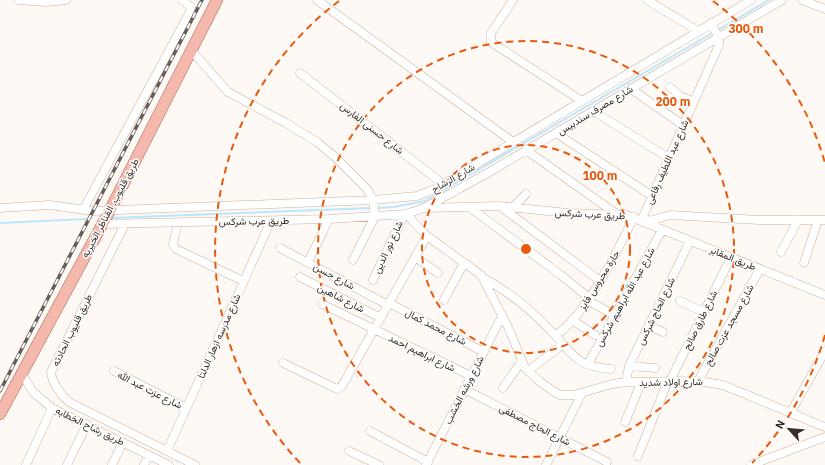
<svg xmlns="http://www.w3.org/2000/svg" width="825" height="465" font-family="'IBM Plex Sans',Vazirmatn,sans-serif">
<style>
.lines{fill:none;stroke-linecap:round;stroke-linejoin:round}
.stream{stroke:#bae7fe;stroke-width:2}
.minor-casing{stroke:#cbb19f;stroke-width:9}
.major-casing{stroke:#ae6a5a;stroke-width:12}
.minor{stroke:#fff;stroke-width:8}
.major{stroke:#f4b9ac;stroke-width:11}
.rail-casing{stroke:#675d57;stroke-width:3.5}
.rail{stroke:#fff;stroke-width:2;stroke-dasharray:6;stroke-linecap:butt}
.ring{fill:none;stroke:#e8590c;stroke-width:2;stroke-dasharray:7 5}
.labels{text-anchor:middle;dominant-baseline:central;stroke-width:3;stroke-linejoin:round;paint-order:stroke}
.street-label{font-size:10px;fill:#392e27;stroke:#fff}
.centre{fill:#e8590c;stroke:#fff;stroke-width:2}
.ring-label{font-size:12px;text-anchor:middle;font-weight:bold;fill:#e8590c;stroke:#fff;stroke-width:3;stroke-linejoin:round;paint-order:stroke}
</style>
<rect width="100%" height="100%" fill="#fef9f5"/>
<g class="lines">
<path class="stream" d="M718,30L769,0
M375,208L394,207L425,201L714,32
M110,218L371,208
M0,223L86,219"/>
<defs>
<path id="minor" d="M18,0L46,2L66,0
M317,0L513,142
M513,0L491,33V42L582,101
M647,0L698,31
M802,0L825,9
M711,23L719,38V45L641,221L825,295
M192,51L228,92L286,123L317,142L335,157L367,189L373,200L375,216L353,260
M300,73L443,184
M670,87L680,96L694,102
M631,89L683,125
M593,111L669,158
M556,133L652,196
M526,150L618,215
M500,206L600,281
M469,207L561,275L589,298
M513,207L526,194
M0,208L50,205L93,211L373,200L417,196L435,189L751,0
M427,208L499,206L568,213L626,215L641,221L653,220L670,215L759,220H825
M83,210L190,12L191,7L182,0
M406,214L427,236L481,275L509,329L525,368L539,381L553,391L560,395H574L612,384L626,382L698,381L723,385L825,427
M178,223L173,244L176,249L243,281
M103,224L329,219L406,214L424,208L486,174L782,0
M125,224L51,372C52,383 61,395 69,402L195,465
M280,248L388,305
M781,252L798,220
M415,257L438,273
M308,262L329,219
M804,263L818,220
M300,277L381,318
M485,279C510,292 534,313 553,333C575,356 575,366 611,369
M373,280L404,215
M444,300L464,263
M587,300L616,316
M680,301L704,312
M389,303L484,352
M322,304L471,376
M572,320L595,335
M649,326L663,332
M555,335C583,321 620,246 634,217
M283,363L337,389L342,386L427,236
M588,364L662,230
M629,366L655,368
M114,371L186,408
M528,371L562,345
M22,374L33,392L52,408L169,465
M698,381L760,269
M626,382L629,366L690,241
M669,383L731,257
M503,388L521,362
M464,389L607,462
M791,412L825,351
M625,422L641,383
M370,431L428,462
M167,451L271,221
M349,451L379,465
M638,456L667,383
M26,465L52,408
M67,465L87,424
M112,465L123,442
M144,465L149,455
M426,465L502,316
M546,465L582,393
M751,465L825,437"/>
<path id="major" d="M0,414L110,210L217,0"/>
</defs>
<use href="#minor" class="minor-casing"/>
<use href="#major" class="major-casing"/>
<use href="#minor" class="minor"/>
<use href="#major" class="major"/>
<defs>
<path id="rail" d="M0,391L202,0"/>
</defs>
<use href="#rail" class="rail-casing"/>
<use href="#rail" class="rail"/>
</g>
<g class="ring">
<circle cx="526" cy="249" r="104"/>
<circle cx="526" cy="249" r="208"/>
<path d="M825 335A311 311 0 0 1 752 463M300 463A311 311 0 0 1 339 1M713 1A311 311 0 0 1 825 163"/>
</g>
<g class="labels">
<g class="street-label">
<text transform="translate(595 110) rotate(-31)">شارع مصرف سندبيس</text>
<text transform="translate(372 128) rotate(38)">شارع حسنى الفارس</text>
<text transform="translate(667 162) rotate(-66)">شارع عبد اللطيف رفاعى</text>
<text transform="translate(453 178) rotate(-30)">شارع الرشاح</text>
<text transform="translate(110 208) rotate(-62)">طريق قليوب, القناطر الخيريه</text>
<text transform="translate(590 214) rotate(3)">طريق عرب شركس</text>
<text transform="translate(254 221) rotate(-1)">طريق عرب شركس</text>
<text transform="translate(388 247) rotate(-65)">شارع نور الدين</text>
<text transform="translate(733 258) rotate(22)">طريق المقابر</text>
<text transform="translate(334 276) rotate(28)">شارع حسن</text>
<text transform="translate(599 280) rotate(-58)">حارة محروس فايز</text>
<text transform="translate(625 297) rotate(-61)">شارع عبد الله ابراهيم شركس</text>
<text transform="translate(341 298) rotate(27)">شارع شاهين</text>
<text transform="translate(656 311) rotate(-64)">شارع الحاج شركس</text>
<text transform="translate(700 320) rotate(-64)">شارع طارق صالح</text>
<text transform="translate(729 325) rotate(-61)">شارع مسجد عزت صالح</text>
<text transform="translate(436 327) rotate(27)">شارع محمد كمال</text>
<text transform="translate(72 330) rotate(-64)">طريق قليوب الحادثه</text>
<text transform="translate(219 336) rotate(-66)">شارع مدرسه ازهار الدلتا</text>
<text transform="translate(422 353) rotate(26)">شارع ابراهيم احمد</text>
<text transform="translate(671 382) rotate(-1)">شارع اولاد شديد</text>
<text transform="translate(150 390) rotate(27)">شارع عزت عبد الله</text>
<text transform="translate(464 390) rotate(-63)">شارع ورشه الخشب</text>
<text transform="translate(535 425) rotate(27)">شارع الحاج مصطفى</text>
<text transform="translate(90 426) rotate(26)">طريق رشاح الخطابه</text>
</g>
</g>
<circle cx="526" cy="249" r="6" class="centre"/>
<g class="ring-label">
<text x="746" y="33">300 m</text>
<text x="673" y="106">200 m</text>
<text x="600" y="180">100 m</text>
</g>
<g transform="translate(789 429) rotate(297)" stroke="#ffffff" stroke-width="3" paint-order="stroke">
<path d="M0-3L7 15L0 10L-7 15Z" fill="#392e27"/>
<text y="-6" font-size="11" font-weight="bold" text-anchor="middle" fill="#392e27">N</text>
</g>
</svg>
